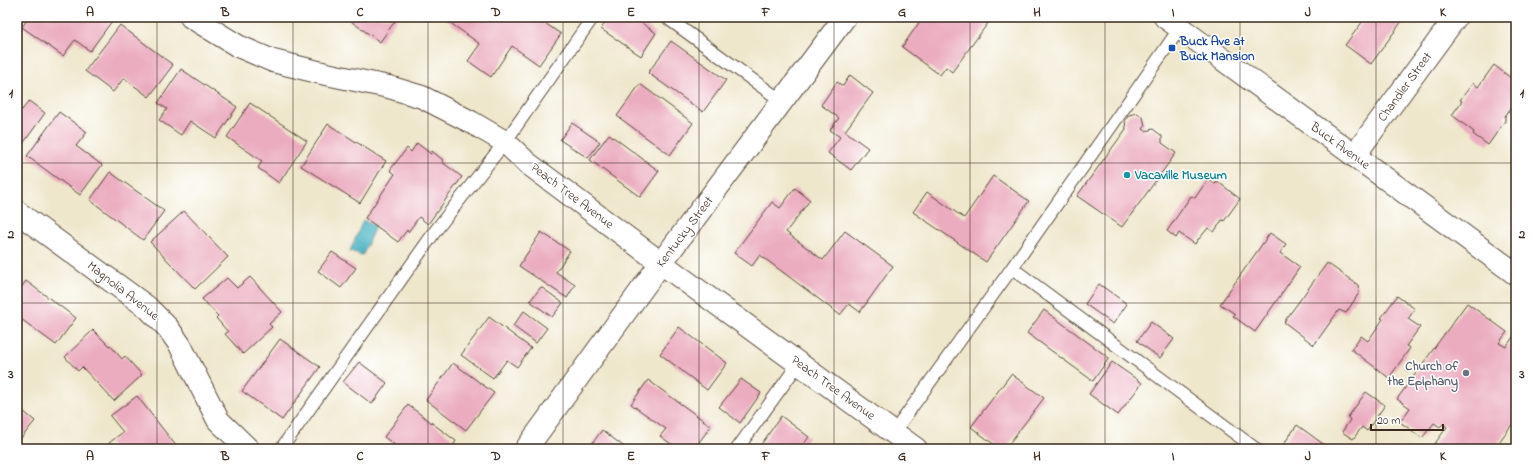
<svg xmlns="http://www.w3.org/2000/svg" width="1533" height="466" font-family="'Indie Flower',sans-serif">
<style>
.water{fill:#43b0c0;stroke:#3f6d6f}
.building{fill:#ebacbf}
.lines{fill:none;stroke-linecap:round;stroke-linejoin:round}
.service-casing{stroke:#564638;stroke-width:14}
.minor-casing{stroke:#564638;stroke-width:24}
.tertiary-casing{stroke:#564638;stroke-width:24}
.service{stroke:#fff;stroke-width:12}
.minor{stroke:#fff;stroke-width:22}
.tertiary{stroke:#fff;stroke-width:22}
.grid{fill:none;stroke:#3b2a1e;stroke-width:1;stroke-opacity:0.55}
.transit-dot{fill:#1a4fb4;stroke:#fff;stroke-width:1.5}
.culture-dot{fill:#0f9aa8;stroke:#fff;stroke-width:1.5}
.worship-dot{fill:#6b7280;stroke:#fff;stroke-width:1.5}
.labels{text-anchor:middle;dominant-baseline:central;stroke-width:3;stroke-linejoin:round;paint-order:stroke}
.transit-label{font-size:13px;font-weight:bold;fill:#164399;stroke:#fff;text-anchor:start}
.street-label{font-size:13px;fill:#3b2a1e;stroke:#fff}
.culture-label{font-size:13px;font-weight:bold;fill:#0d838f;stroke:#fff;text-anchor:start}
.worship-label{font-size:13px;font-weight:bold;fill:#5b616d;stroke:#fff;text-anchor:end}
.neatline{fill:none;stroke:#3b2a1e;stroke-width:1.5}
.grid-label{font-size:13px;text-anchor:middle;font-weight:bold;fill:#3b2a1e}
</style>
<rect width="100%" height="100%" fill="#fff"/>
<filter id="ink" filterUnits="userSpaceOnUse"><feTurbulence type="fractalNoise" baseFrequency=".025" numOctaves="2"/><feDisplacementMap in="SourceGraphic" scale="8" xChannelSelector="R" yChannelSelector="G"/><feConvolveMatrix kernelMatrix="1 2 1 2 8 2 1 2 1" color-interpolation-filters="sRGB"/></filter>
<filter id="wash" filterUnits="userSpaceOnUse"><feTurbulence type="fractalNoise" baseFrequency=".012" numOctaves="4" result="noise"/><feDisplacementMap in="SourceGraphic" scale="16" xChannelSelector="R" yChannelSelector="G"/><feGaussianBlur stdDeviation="0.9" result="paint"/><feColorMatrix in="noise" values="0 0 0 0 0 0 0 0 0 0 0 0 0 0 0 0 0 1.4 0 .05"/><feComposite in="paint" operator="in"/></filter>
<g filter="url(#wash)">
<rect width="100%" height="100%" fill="#efe7cc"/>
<path class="water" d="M363,220L375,226L363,255H362L350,251Z"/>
<g id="blocks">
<path class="building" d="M29,17H107L112,21L90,51L75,40L63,56L22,27Z
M345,17H398L380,42Z
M442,17H536L561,34L539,65L512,46L491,77L468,61L480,44Z
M609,17H633L656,33L641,56L601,29Z
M923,17H979L988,23L952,72L946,67L940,75L902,47Z
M1366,17H1405L1371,64L1345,45Z
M120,25L173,65L149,97L124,78L113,92L85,71Z
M671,41L726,80L703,112L648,73Z
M1494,65L1516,82V101L1505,116V121L1488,145L1473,134L1474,132L1452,115L1462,101L1460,100L1473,83L1478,87Z
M181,69L237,107L216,138L190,121L181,135L159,120L167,109L158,103Z
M850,75L873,93L845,131L868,148L851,170L828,153L840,137L830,130L839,118L821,105L837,82L843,86Z
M640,84L693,123L670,155L617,116Z
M29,101L45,113L17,152V107L22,110Z
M250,103L307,141L279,183L258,168L262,161L227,137Z
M59,112L87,132L76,146L102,165L80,195L27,156Z
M1137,113L1143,117L1145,126L1143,129L1146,131L1153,129L1162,136V143L1176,153L1122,227L1077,196L1126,129L1125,121L1129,115Z
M572,123L600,142L588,158L560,140Z
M328,124L386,161L360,203L301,166Z
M609,134L659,171L640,197L590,160Z
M417,143L431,154L432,151L443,160L442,162L462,177L428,224L419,217L408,232L407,230L398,242L365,218L395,174L390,170L407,148L411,152Z
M110,172L164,211L143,240L90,200Z
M993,176L1029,201L986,262L913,212L927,192L964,218Z
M1208,179L1215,184L1217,181L1240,199L1224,221L1222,220L1214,232L1208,228L1199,239H1198L1195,244L1179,233L1176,238L1167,231L1191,196L1195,198Z
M795,188L810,200L786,232L823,260L845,231L893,266L860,312L849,304L840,315L760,255L752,266L734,253L772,202L780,208Z
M184,211L228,257L195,289L150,242Z
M541,232L570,251L556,272L575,285L567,298L519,266Z
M1270,233L1286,244L1280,253L1300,267L1255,332L1233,316L1235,314L1220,304Z
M332,252L356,268L341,288L318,271Z
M1327,263L1358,285L1359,293L1346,313L1339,310L1314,345L1284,322Z
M250,277L282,312L269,324L272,327L243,354L225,334L228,332L216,318L218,316L202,299L227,278L237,288Z
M26,281L76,318L56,345L17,316V293Z
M1099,284L1127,304L1113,324L1085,304Z
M541,287L563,303L552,317L530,301Z
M1397,296L1415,309L1408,319L1420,327L1406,346L1410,348L1389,378L1351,349L1361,336L1368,341L1383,319L1381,318Z
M1467,303L1507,332L1499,343L1506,347L1513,337L1516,339V419L1494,449H1431L1447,427L1443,424L1440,427L1434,423L1422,438L1400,422L1410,408L1397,399Z
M1044,310L1109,358L1093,381L1027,333Z
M524,311L547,328L536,343L513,326Z
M489,317L531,348L517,367L507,360L493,378L461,355Z
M1151,322L1174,339L1160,358L1137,341Z
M679,327L727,363L707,390L660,354Z
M93,330L109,346L110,345L122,359L125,356L142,375L114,401L82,367L78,371L65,357Z
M280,339L320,367L282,420L242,391Z
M359,362L387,383L372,404L343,382Z
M1112,362L1142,383L1118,415L1089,394Z
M453,363L494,393L466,430L426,400Z
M1011,374L1044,398L1005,449H1000L971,427Z
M741,379L761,393L740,423L719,407Z
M648,380L711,426L694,449H678L660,436L666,429L631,404Z
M1366,392L1385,405L1367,431L1362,427L1353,439L1342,432L1350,420L1348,417Z
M137,396L177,447L175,449H114L109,443L123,432L110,416Z
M408,405L456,441L451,449H400L384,437Z
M17,406L35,421L17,443Z
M781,416L809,437L800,449H758Z
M1297,425L1326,446L1324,449L1281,448Z
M602,430L627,449H588Z"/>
</g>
</g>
<g filter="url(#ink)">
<use href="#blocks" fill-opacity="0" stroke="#564638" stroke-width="1"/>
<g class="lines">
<defs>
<path id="service" d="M666,17L783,102
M1012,268L1256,449
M894,432L1012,268L1180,28
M281,449L436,230L505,142L593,17
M737,449L799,363"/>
<path id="minor" d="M191,17L238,46L273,61L326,74L389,87L422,97L471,122L505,142L526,162L661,263L916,449
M1354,156L1456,17
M17,212L147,307L168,328L180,345L218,420L248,449
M526,449L661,263L845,17"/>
<path id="tertiary" d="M1165,17L1516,274"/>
</defs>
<use href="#service" class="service-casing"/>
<use href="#minor" class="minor-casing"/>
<use href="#tertiary" class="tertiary-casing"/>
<use href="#service" class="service"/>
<use href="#minor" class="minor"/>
<use href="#tertiary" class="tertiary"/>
</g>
</g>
<path class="grid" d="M157,17V449M293,17V449M428,17V449M563,17V449M699,17V449M834,17V449M970,17V449M1105,17V449M1240,17V449M1376,17V449M17,163H1516M17,303H1516"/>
<rect class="transit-dot" x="1168" y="44" width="8" height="8" rx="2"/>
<circle class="culture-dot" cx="1127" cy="175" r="4"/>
<circle class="worship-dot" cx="1466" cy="373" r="4"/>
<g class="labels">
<g class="transit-label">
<text x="1180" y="41">Buck Ave at<tspan x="1180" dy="15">Buck Mansion</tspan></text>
</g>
<g class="street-label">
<text transform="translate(1405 87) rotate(-54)">Chandler Street</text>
<text transform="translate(1340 146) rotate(36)">Buck Avenue</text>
<text transform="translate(572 196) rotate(37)">Peach Tree Avenue</text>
<text transform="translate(685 232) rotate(-53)">Kentucky Street</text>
<text transform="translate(123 291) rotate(38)">Magnolia Avenue</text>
<text transform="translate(833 388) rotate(36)">Peach Tree Avenue</text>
</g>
<g class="culture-label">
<text x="1135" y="175">Vacaville Museum</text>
</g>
<g class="worship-label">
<text x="1458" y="366">Church of<tspan x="1458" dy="15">the Epiphany</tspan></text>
</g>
</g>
<rect width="1533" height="466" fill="none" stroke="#fff" stroke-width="44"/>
<path d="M1371 424v6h72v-6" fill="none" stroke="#3b2a1e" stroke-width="2"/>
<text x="1377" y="424" font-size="12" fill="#3b2a1e" stroke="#ffffff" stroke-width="3" paint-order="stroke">20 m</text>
<rect x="22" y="22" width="1489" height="422" class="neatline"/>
<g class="grid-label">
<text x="90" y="16">A</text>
<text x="225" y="16">B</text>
<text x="360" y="16">C</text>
<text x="496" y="16">D</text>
<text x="631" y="16">E</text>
<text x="766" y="16">F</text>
<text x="902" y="16">G</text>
<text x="1037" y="16">H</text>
<text x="1173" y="16">I</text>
<text x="1308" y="16">J</text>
<text x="1443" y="16">K</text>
<text x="11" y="97">1</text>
<text x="1522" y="97">1</text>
<text x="11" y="238">2</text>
<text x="1522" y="238">2</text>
<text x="11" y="378">3</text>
<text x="1522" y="378">3</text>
<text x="90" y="460">A</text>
<text x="225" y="460">B</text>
<text x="360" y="460">C</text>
<text x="496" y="460">D</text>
<text x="631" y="460">E</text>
<text x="766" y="460">F</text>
<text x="902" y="460">G</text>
<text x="1037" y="460">H</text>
<text x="1173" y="460">I</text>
<text x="1308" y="460">J</text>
<text x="1443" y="460">K</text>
</g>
</svg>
